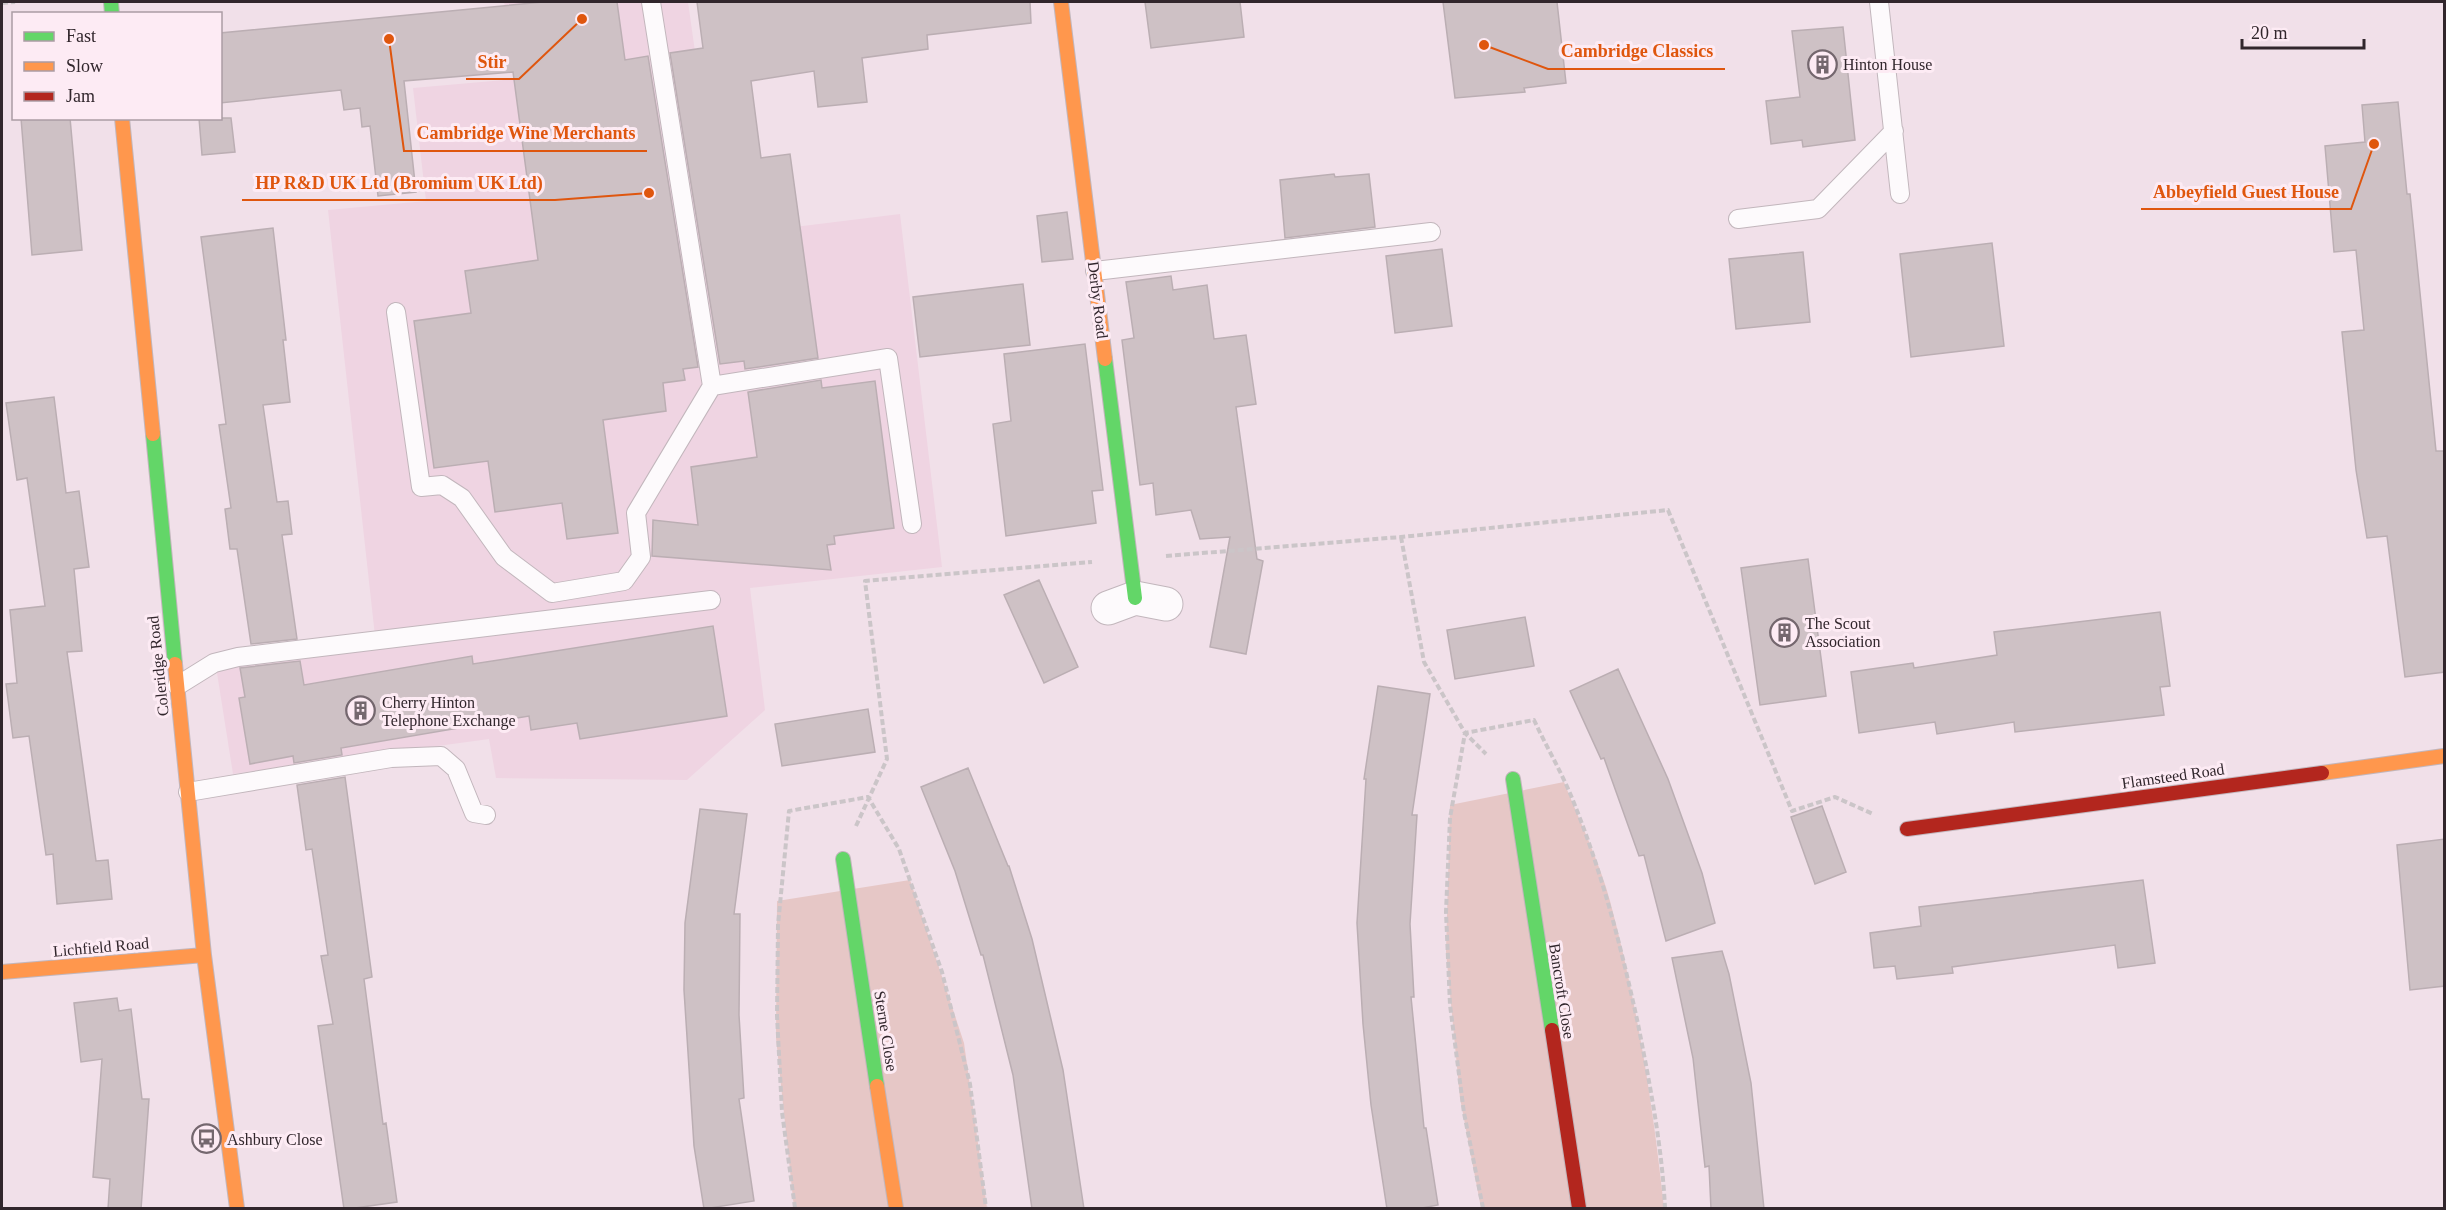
<svg xmlns="http://www.w3.org/2000/svg" width="2446" height="1210" font-family="Georgia,serif">
<style>
.built{fill:#efd4e2}
.green{fill:#e6c7c6}
.building{fill:#cec1c5;stroke:#bbaeb3;stroke-width:1.5}
.lines{fill:none;stroke-linecap:round;stroke-linejoin:round}
.lane-casing{stroke:#c2b6bc;stroke-width:20}
.street-casing{stroke:#c2b6bc;stroke-width:35}
.fast-casing{stroke:#c2b6bc;stroke-width:16}
.slow-casing{stroke:#c2b6bc;stroke-width:16}
.jam-casing{stroke:#c2b6bc;stroke-width:16}
.path{stroke:#cbc5c8;stroke-width:4;stroke-dasharray:6 3;stroke-linecap:butt}
.lane{stroke:#fdfafc;stroke-width:18}
.street{stroke:#fdfafc;stroke-width:33}
.fast{stroke:#63d668;stroke-width:14}
.slow{stroke:#ff974d;stroke-width:14}
.jam{stroke:#b3261e;stroke-width:14}
.labels{text-anchor:middle;dominant-baseline:central;stroke-width:6;stroke-linejoin:round;paint-order:stroke}
.poi-label{font-size:16px;fill:#31262c;stroke:#fdebf4;text-anchor:start}
.street-label{font-size:16px;fill:#31262c;stroke:#fdebf4}
.leader{fill:none;stroke:#df560e;stroke-width:2}
.callout-dot{fill:#df560e;stroke:#fdebf4;stroke-width:2}
.callout-label{font-size:18px;text-anchor:middle;font-weight:bold;fill:#df560e;stroke:#fdebf4;stroke-width:6;stroke-linejoin:round;paint-order:stroke}
</style>
<rect width="100%" height="100%" fill="#f1e0e9"/>
<path class="built" d="M504,2H688L721,236L900,214L942,567L750,588L765,710L687,780L496,778L489,739L233,774L214,654L375,636L328,210L426,201L413,88L516,79Z"/>
<path class="green" d="M1564,782C1579,820 1600,863 1610,901C1637,1002 1653,1105 1664,1208H1481L1460,1098L1446,952L1450,805Z
M910,880L964,1043L987,1208H794L776,1038L777,901Z"/>
<path class="building" d="M543,2H617L625,60L648,56L698,367L683,369L685,380L663,383L666,411L603,420L618,533L567,539L562,503L495,512L488,461L434,468L414,321L471,313L465,271L538,260L513,72L404,81L416,192L378,196L370,126L362,127L360,108L344,110L341,90L220,103V33Z
M697,2H1030L1031,23L927,35L928,49L862,58L867,102L818,107L814,71L751,81L761,158L790,154L818,358L745,369L744,361L720,364L670,53L703,48Z
M1145,2H1240L1244,37L1151,48Z
M1443,2H1557L1566,83L1524,88L1525,92L1455,98Z
M1843,27L1855,140L1803,147L1802,140L1771,144L1766,101L1800,97L1792,31Z
M2398,102L2407,194H2410L2436,451H2445V672L2405,677L2387,536L2367,538L2356,470L2342,332L2364,330L2356,250L2334,252L2325,146L2365,142L2362,105Z
M21,118H70L82,250L32,255Z
M199,118H231L235,152L202,155Z
M1334,174L1335,177L1369,174L1375,227L1285,238L1280,180Z
M1067,212L1073,259L1042,262L1037,216Z
M273,228L286,340H283L290,402L263,405L277,502L288,501L292,534L282,535L297,639L251,644L237,549H230L225,509L231,508L219,425L226,424L201,237Z
M1992,243L2004,346L1911,357L1900,254Z
M1442,249L1452,326L1395,333L1386,256Z
M1803,252L1810,322L1736,329L1729,259Z
M1171,276L1173,290L1207,285L1214,339L1246,335L1256,404L1236,407L1257,559L1263,561L1246,654L1210,647L1230,537L1200,539L1191,510L1156,515L1153,483L1140,485L1122,340L1134,338L1126,282Z
M1023,284L1030,345L920,357L913,297Z
M1085,344L1103,490L1092,491L1096,523L1006,536L993,424L1011,421L1004,354Z
M821,380L822,388L875,381L894,528L834,536L835,544L827,545L831,570L652,556L653,520L698,525L691,467L757,457L748,392Z
M54,397L66,493L79,491L89,567L74,569L82,651L67,652L96,861L108,860L112,899L57,904L53,854L46,855L29,736L13,738L6,684L17,683L10,610L45,606L27,478L17,480L6,403Z
M1808,559L1826,696L1760,705L1741,568Z
M1039,580L1078,667L1044,683L1004,595Z
M2160,612L2170,686L2160,687L2164,715L2015,732L2014,722L1937,734L1935,722L1859,733L1851,672L1913,663L1914,668L1997,655L1994,632Z
M1525,617L1534,666L1455,679L1447,630Z
M713,626L727,716L580,739L577,723L531,730L529,716L341,748L342,755L294,763L293,756L250,764L239,698L245,697L240,668L300,661L304,685L472,656L473,664Z
M1618,669L1668,779L1702,873L1715,923L1666,941L1644,855L1639,856L1604,758L1601,759L1570,691Z
M1378,686L1430,694L1412,815H1417L1410,924L1414,997H1411L1424,1128H1426L1438,1205L1417,1209H1387L1371,1105L1363,1024L1357,923L1366,779H1364Z
M868,709L875,752L782,766L775,724Z
M968,768L1008,866H1009L1032,939L1063,1070L1084,1209H1032L1013,1075L983,955H981L955,871L921,787Z
M345,777L372,977L364,979L383,1124L386,1123L397,1202L348,1209H344L318,1026L333,1024L321,956L328,955L312,849L306,850L297,785Z
M1822,806L1846,872L1815,884L1791,817Z
M700,809L747,814L734,914H740L739,1015L744,1098L739,1099L754,1201L704,1209L694,1146L684,990L685,923Z
M2445,839V986L2410,990L2397,845Z
M2143,880L2155,963L2118,968L2115,945L1952,967L1953,973L1897,979L1895,966L1874,968L1870,933L1921,926L1919,907Z
M1722,951L1729,974L1751,1083L1764,1209H1711L1709,1166L1705,1167L1693,1058L1672,958Z
M117,998L119,1011L131,1009L142,1099H149L141,1209H108L110,1179L93,1177L102,1059L81,1062L74,1003Z"/>
<g class="lines">
<defs>
<path id="lane" d="M651,2L712,386L888,358L912,524
M1879,2L1900,194
M1738,219L1818,209L1894,131
M1095,271L1431,232
M396,312L421,487L442,485L462,498L504,557L552,593L624,581L641,557L636,513L712,386
M177,686L214,663L238,657L711,600
M188,792L391,758L441,756L456,769L474,813L486,815"/>
<path id="street" d="M1108,608L1135,598L1166,604"/>
<path id="fast" d="M111,2L112,14
M1105,359L1135,598
M153,434L175,664
M1513,779L1552,1030
M843,859L877,1086"/>
<path id="slow" d="M1061,2L1105,359
M122,118L153,434
M175,664L204,955L237,1208
M2322,773L2444,756
M2,972L204,955
M877,1086L896,1208"/>
<path id="jam" d="M1907,829L2322,773
M1552,1030L1579,1208"/>
</defs>
<use href="#lane" class="lane-casing"/>
<use href="#street" class="street-casing"/>
<use href="#fast" class="fast-casing"/>
<use href="#slow" class="slow-casing"/>
<use href="#jam" class="jam-casing"/>
<path class="path" d="M2,3L15,2
M1401,537L1424,662L1465,733L1486,754
M1166,556L1401,537L1668,510L1792,811L1835,797L1873,814
M856,826L887,759L865,581L1092,562
M795,1208L782,1112L777,1016L778,925L789,811L868,797L899,849L942,972L970,1084L986,1208
M1483,1208L1464,1113L1450,1005L1446,912L1450,818L1465,733L1534,720C1546,746 1561,771 1572,798C1602,872 1621,946 1638,1024C1650,1085 1662,1146 1665,1208"/>
<use href="#lane" class="lane"/>
<use href="#street" class="street"/>
<use href="#fast" class="fast"/>
<use href="#slow" class="slow"/>
<use href="#jam" class="jam"/>
</g>
<defs>
<symbol id="building-ring" viewBox="-11 -11 22 22"><circle r="9.5" fill="#fdebf4" stroke="#74676e" stroke-width="1.5"/><path d="M-4-6H4V6H1V3H-1V6H-4ZM-2.5-4.3h1.7v1.8h-1.7ZM.8-4.3h1.7v1.8H.8ZM-2.5-1h1.7V.8h-1.7ZM.8-1h1.7V.8H.8Z" fill="#74676e"/></symbol>
<symbol id="bus-ring" viewBox="-11 -11 22 22"><circle r="9.5" fill="#fdebf4" stroke="#74676e" stroke-width="1.5"/><path d="M-5-6H5V4H4V6H2V4H-2V6H-4V4H-5ZM-3.5-4V0h7V-4ZM-3.5 1.2v1.5H-2V1.2ZM2 1.2v1.5H3.5V1.2Z" fill="#74676e"/></symbol>
</defs>
<g fill-rule="evenodd">
<use href="#building-ring" x="1806" y="48" width="33" height="33"/>
<use href="#building-ring" x="1768" y="616" width="33" height="33"/>
<use href="#building-ring" x="344" y="694" width="33" height="33"/>
<use href="#bus-ring" x="190" y="1122" width="33" height="33"/>
</g>
<g class="labels">
<g class="poi-label">
<text x="1843" y="64">Hinton House</text>
<text x="1805" y="623">The Scout<tspan x="1805" dy="18">Association</tspan></text>
<text x="382" y="702">Cherry Hinton<tspan x="382" dy="18">Telephone Exchange</tspan></text>
<text x="227" y="1139">Ashbury Close</text>
</g>
<g class="street-label">
<text transform="translate(1098 300) rotate(83)">Derby Road</text>
<text transform="translate(158 666) rotate(-96)">Coleridge Road</text>
<text transform="translate(2173 776) rotate(-8)">Flamsteed Road</text>
<text transform="translate(101 947) rotate(-5)">Lichfield Road</text>
<text transform="translate(1562 991) rotate(81)">Bancroft Close</text>
<text transform="translate(886 1031) rotate(81)">Sterne Close</text>
</g>
</g>
<path class="leader" d="M1484 45L1548 69H1725M582 19L519 79H466M389 39L404 151H647M649 193L555 200H242M2374 144L2351 209H2141"/>
<g class="callout-dot">
<circle cx="1484" cy="45" r="6"/>
<circle cx="582" cy="19" r="6"/>
<circle cx="389" cy="39" r="6"/>
<circle cx="649" cy="193" r="6"/>
<circle cx="2374" cy="144" r="6"/>
</g>
<g class="callout-label">
<text x="1637" y="57">Cambridge Classics</text>
<text x="492" y="68">Stir</text>
<text x="526" y="139">Cambridge Wine Merchants</text>
<text x="399" y="189">HP R&amp;D UK Ltd (Bromium UK Ltd)</text>
<text x="2246" y="198">Abbeyfield Guest House</text>
</g>
<rect width="2446" height="1210" fill="none" stroke="#31262c" stroke-width="6"/>
<rect x="12" y="12" width="210" height="108" fill="#fdebf4" stroke="#ab9ca4" stroke-width="1.5"/>
<rect x="24" y="32" width="30" height="9" fill="#63d668" stroke="#ab9ca4" stroke-width="1.5"/>
<text x="66" y="42" font-size="18" fill="#31262c">Fast</text>
<rect x="24" y="62" width="30" height="9" fill="#ff974d" stroke="#ab9ca4" stroke-width="1.5"/>
<text x="66" y="72" font-size="18" fill="#31262c">Slow</text>
<rect x="24" y="92" width="30" height="9" fill="#b3261e" stroke="#ab9ca4" stroke-width="1.5"/>
<text x="66" y="102" font-size="18" fill="#31262c">Jam</text>
<path d="M2242 39v9h122v-9" fill="none" stroke="#31262c" stroke-width="3"/>
<text x="2251" y="39" font-size="18" fill="#31262c" stroke="#fdebf4" stroke-width="4.5" paint-order="stroke">20 m</text>
</svg>
